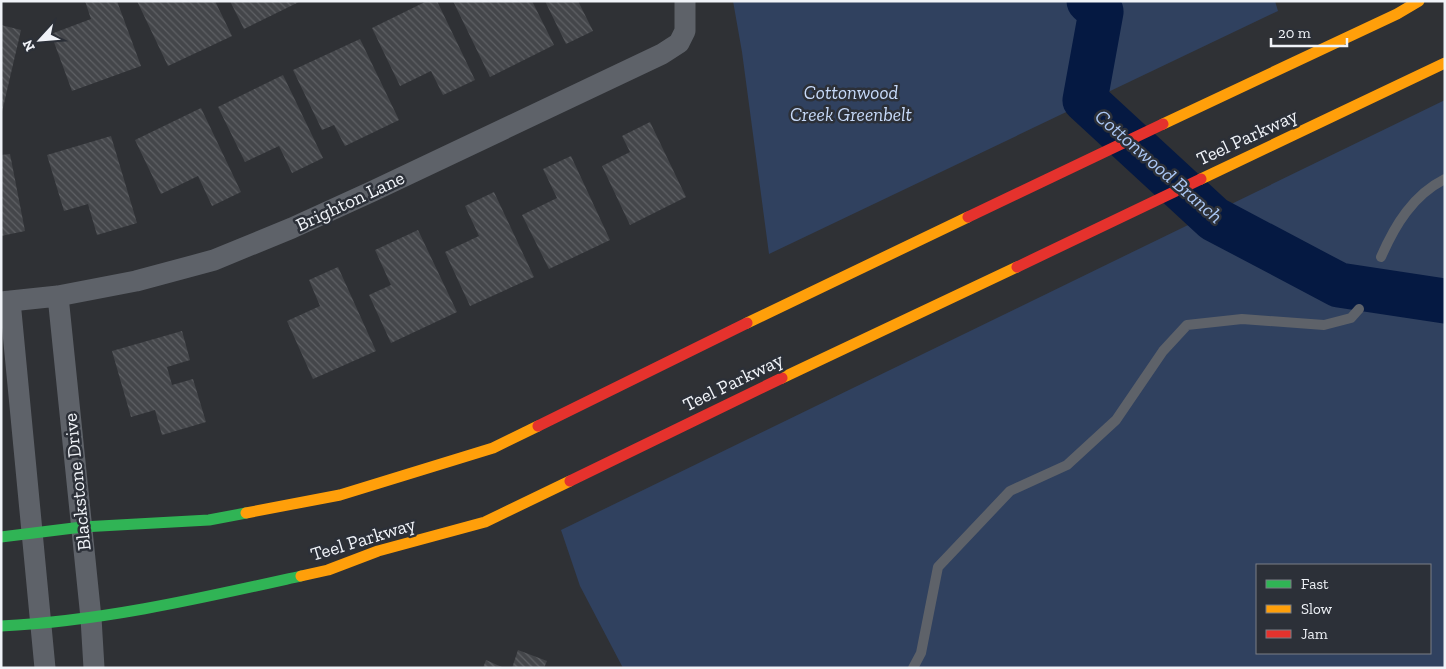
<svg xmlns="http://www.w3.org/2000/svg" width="1446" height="669" font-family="'Zilla Slab',serif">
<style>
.green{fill:#30415f;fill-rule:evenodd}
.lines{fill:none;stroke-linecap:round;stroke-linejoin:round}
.river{stroke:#051942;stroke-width:45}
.building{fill:url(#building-back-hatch)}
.lane{stroke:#5e6269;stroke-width:10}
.street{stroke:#5e6269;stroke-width:21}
.fast{stroke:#30b455;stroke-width:11}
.slow{stroke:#ff9f0a;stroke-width:11}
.jam{stroke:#e5322d;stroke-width:11}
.labels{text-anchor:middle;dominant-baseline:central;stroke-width:5;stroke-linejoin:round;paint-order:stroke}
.park-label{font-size:19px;font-style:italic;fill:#c7daf9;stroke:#2c3038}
.street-label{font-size:19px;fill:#f0f3f8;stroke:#2c3038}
.water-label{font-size:20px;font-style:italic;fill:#abc7f4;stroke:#2c3038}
</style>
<defs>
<pattern id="building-back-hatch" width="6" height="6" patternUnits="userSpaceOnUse" patternTransform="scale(1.25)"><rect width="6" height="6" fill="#44464a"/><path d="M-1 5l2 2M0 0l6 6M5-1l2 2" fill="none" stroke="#5f6165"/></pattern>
</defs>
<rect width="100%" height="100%" fill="#2f3135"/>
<path class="green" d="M733,1H1275L1278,11L769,254L742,52Z
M1445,100V668H623L580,586L561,530ZM1257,565H1430V653H1257Z"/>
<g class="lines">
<path class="river" d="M1089,1L1101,12L1085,100L1214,219L1339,285L1445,301"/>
</g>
<path class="building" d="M85,1H117L141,66L72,91L51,34L91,19Z
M137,1H215L232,36L168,66Z
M230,1H301L244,29Z
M427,1H437L475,80L443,95L431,71L400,86L372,28Z
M453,1H532L554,45L490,77Z
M545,1H578L593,31L566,44Z
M1,25L21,30L2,112H1Z
M360,39L399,120L345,146L334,125L322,130L293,70Z
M283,75L323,158L292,173L279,146L245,162L218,107Z
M201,108L241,192L212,206L198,176L161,194L135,140Z
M650,122L686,197L630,225L602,166L630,152L622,136Z
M111,136L137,223L97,235L88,204L64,211L47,155Z
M10,154L25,231L1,236V155Z
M571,156L610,240L549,269L522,215L557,198L543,169Z
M494,192L534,277L470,306L445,252L479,236L465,206Z
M418,230L457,312L391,343L369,295L391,285L375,250Z
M338,267L376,351L313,379L287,321L320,306L309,280Z
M182,331L190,360L167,367L172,385L193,379L206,422L162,435L155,410L131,417L112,351Z
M518,650L547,661L544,668H512Z
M486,660L504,668H483Z"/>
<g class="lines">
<path class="lane" d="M1381,257C1395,225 1413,195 1445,179
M913,668L921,653L938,567L1010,491L1067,465L1116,420L1163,351L1187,325L1242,319L1324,325L1351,318L1359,309"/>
<path class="street" d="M58,296L91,618L94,668
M10,301L45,668
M1,302L58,296L136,281L214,260L292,228L373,191L662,54L679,43L685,31V1"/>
<path class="fast" d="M1,537L82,527L209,520L246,513
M1,626C103,621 202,598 301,576"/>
<path class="slow" d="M1163,124L1397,14L1419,1
M1201,179L1445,63
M747,323L968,217
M782,378L1017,267
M246,513L340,495L493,448L538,426
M301,576L328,570L378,551L485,522L570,481"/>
<path class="jam" d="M968,217L1163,124
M1017,267L1201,179
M538,426L747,323
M570,481L782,378"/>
</g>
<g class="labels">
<g class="park-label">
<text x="851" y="92">Cottonwood<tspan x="851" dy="22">Creek Greenbelt</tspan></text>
</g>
<g class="street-label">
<text transform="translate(1247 137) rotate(-25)">Teel Parkway</text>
<text transform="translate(350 201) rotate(-25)">Brighton Lane</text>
<text transform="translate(733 382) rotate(-26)">Teel Parkway</text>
<text transform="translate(77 482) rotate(-96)">Blackstone Drive</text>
<text transform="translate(363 539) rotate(-17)">Teel Parkway</text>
</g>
<g class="water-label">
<text transform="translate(1159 166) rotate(41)">Cottonwood Branch</text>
</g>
</g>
<rect width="1446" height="669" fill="none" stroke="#f0f3f8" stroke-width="5"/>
<rect x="1256" y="564" width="175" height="90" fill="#2c3038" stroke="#7a7e85"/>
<rect x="1266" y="580" width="25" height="8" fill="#30b455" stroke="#7a7e85"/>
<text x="1301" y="589" font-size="15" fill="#f0f3f8">Fast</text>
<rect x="1266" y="605" width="25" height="8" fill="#ff9f0a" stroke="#7a7e85"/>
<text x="1301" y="614" font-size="15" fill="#f0f3f8">Slow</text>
<rect x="1266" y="630" width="25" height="8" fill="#e5322d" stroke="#7a7e85"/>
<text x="1301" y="639" font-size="15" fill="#f0f3f8">Jam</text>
<g transform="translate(40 40) rotate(244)" stroke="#2c3038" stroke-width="4" paint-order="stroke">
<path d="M0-4L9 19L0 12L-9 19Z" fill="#f0f3f8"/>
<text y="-8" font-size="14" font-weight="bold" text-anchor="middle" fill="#f0f3f8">N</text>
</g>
<path d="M1271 38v8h76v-8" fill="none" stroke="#f0f3f8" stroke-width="2.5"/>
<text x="1278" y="38" font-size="15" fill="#f0f3f8" stroke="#2c3038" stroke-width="4" paint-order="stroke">20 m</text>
</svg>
